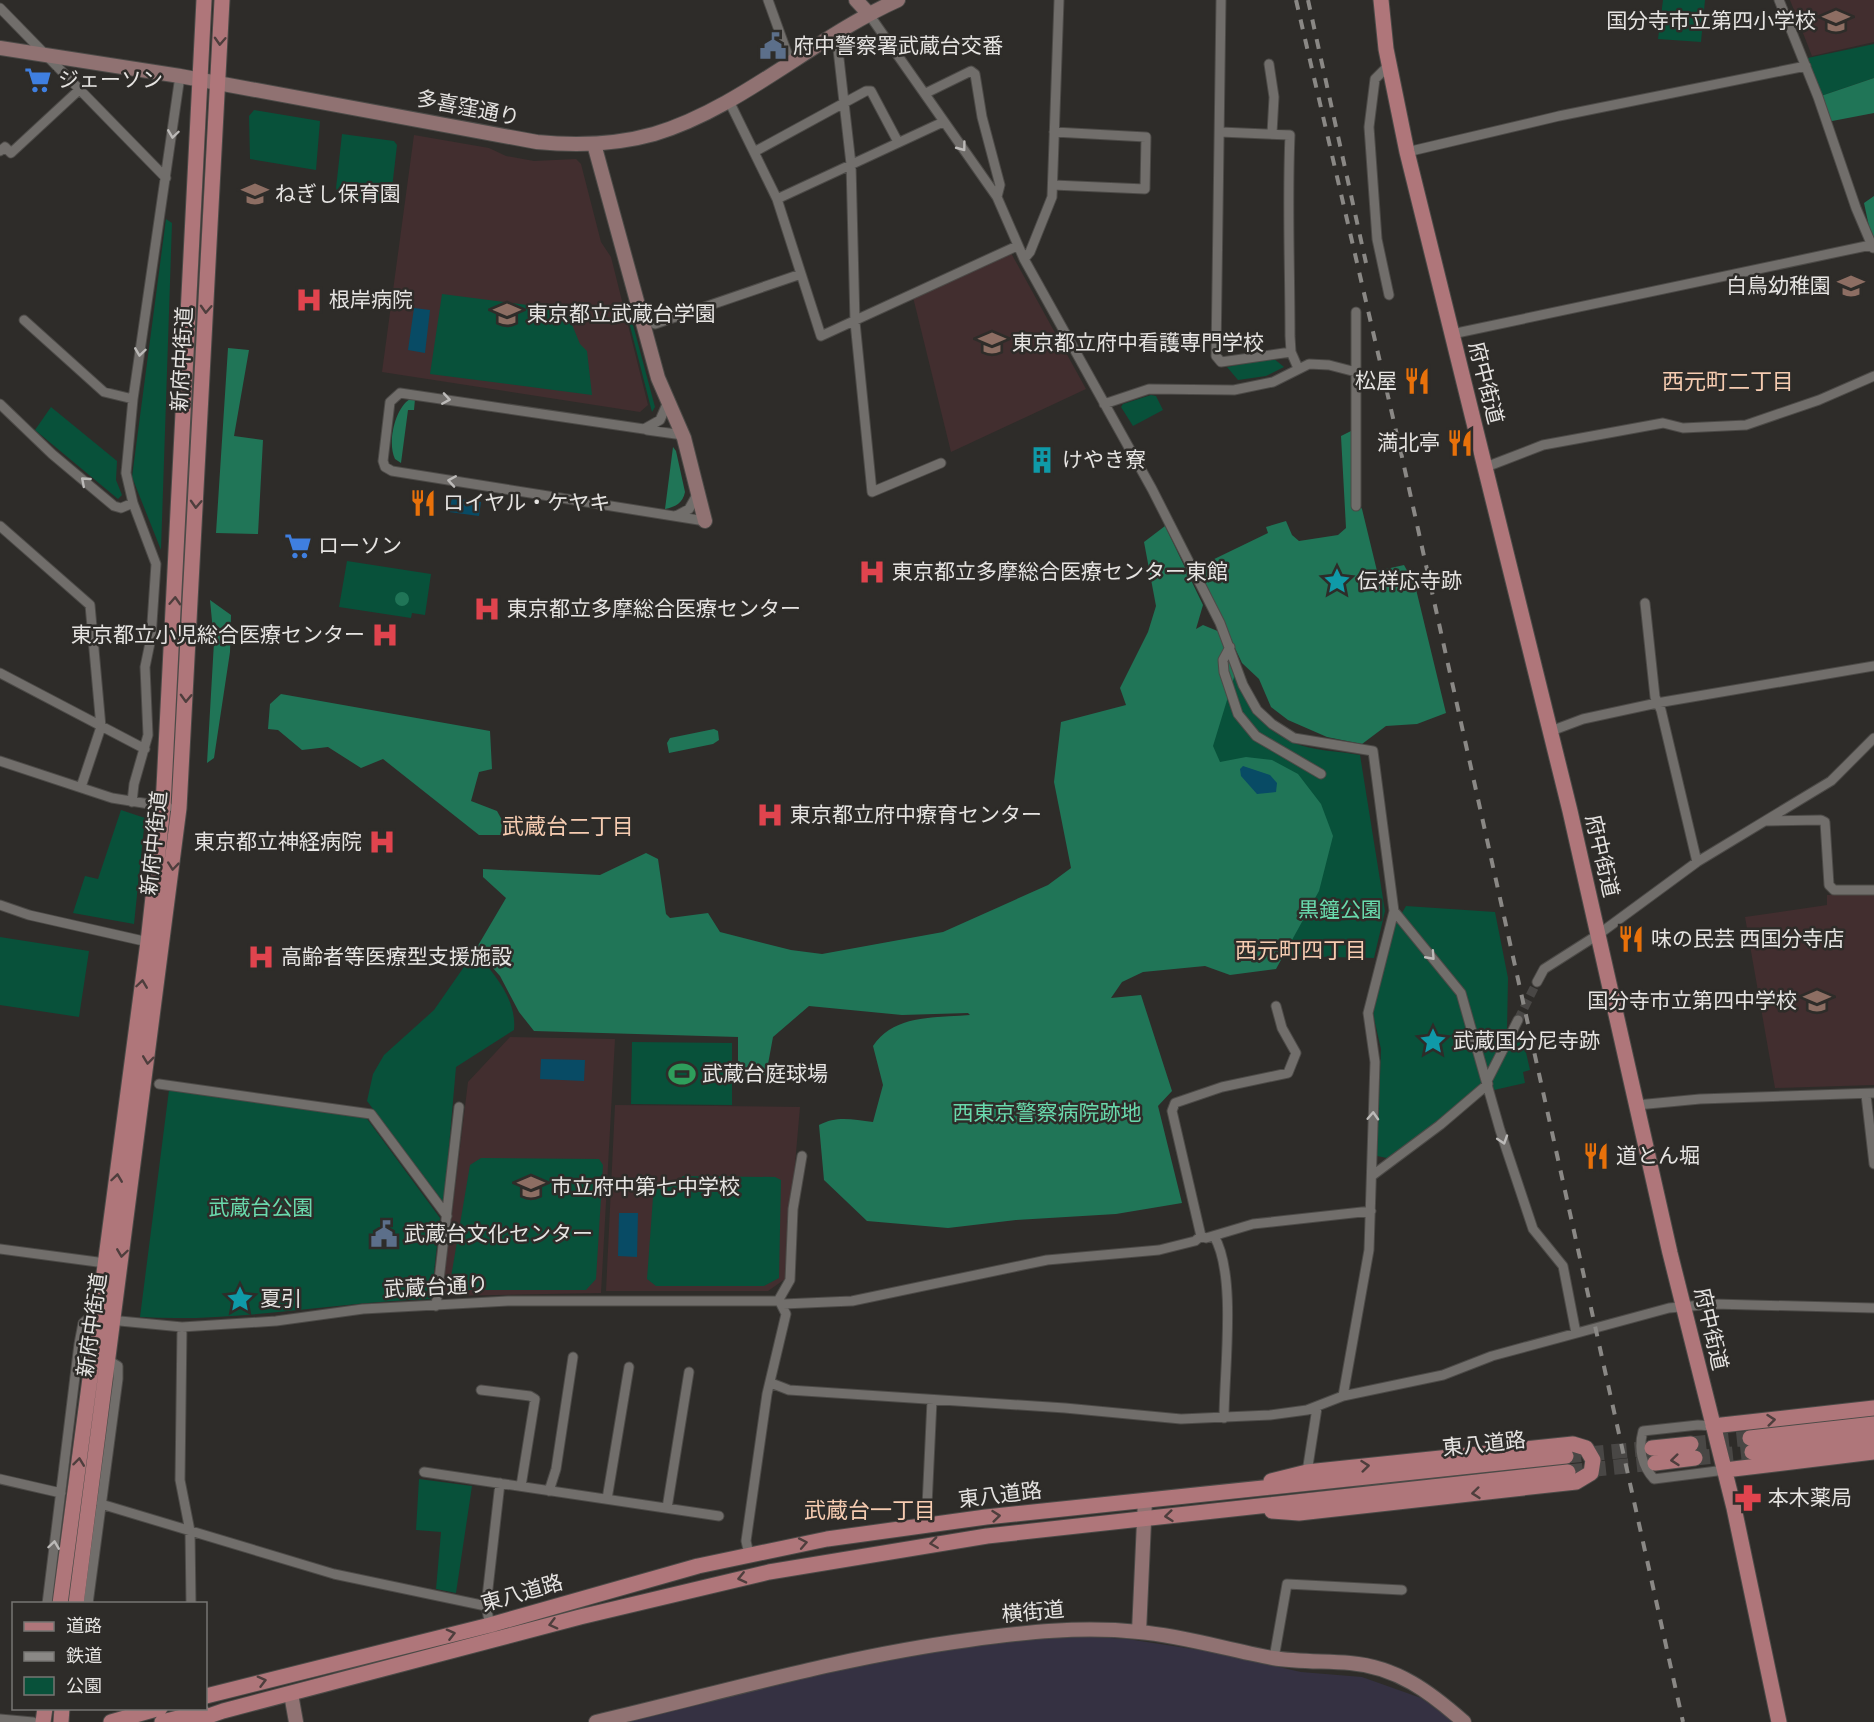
<svg xmlns="http://www.w3.org/2000/svg" width="1874" height="1722" font-family="'Source Sans 3','Noto Sans JP',sans-serif">
<style>
.industrial{fill:#353142}
.education{fill:#422e2f}
.green{fill:#08513a}
.forest{fill:#207557}
.water{fill:#084b65}
.lines{fill:none;stroke-linecap:round;stroke-linejoin:round}
.street-tunnel{stroke:#494745;stroke-width:9;stroke-dasharray:9 4.5;stroke-linecap:butt}
.primary-tunnel{stroke:#494745;stroke-width:15;stroke-dasharray:15 8;stroke-linecap:butt}
.street-casing{stroke:#4c4a47;stroke-width:11}
.secondary-casing{stroke:#4c4a47;stroke-width:16}
.primary-casing{stroke:#4c4a47;stroke-width:17}
.street{stroke:#716e6b;stroke-width:9}
.secondary{stroke:#907272;stroke-width:14}
.primary{stroke:#af767a;stroke-width:15}
.rail{stroke:#8a8885;stroke-width:4;stroke-dasharray:10 10;stroke-linecap:butt}
.oneway{stroke:#4e3e3d}
.oneway2{stroke:#bcbab8}
.labels{text-anchor:middle;dominant-baseline:central;stroke-width:5;stroke-linejoin:round;paint-order:stroke}
.poi-label{font-size:21px;fill:#e5e3e1;stroke:#2e2c29;text-anchor:start}
.street-label{font-size:21px;fill:#e5e3e1;stroke:#2e2c29}
.park-label{font-size:21px;fill:#69daad;stroke:#2e2c29}
.neighbourhood-label{font-size:22px;fill:#f6ccb1;stroke:#2e2c29}
</style>
<rect width="100%" height="100%" fill="#2e2c29"/>
<path class="industrial" d="M1047,1634L1127,1639L1213,1652L1301,1672L1362,1677L1421,1698L1454,1722H615L866,1658Z"/>
<path class="education" d="M1790,0H1874V42L1812,56Z
M414,135L489,148L506,156L534,161L576,159L581,164L601,242L611,257L648,405L640,412L382,372Z
M1011,253L1086,389L951,452L913,297Z
M1874,894V1085L1775,1088L1745,917L1827,905V895Z
M510,1037L615,1039L601,1293L442,1296L468,1082Z
M615,1105L800,1107L785,1279L768,1291H606Z"/>
<path class="green" d="M1663,0H1705L1701,42L1658,39Z
M1874,44V78L1818,97L1803,59Z
M254,110L320,121L316,170L250,159L249,116Z
M342,134L394,141L397,145L391,197L378,201L339,197L336,188Z
M166,219L172,223L161,550L132,477Z
M442,294L566,310L580,344L587,351L592,395L430,374Z
M632,321L655,407L652,412L629,322Z
M1273,358L1284,367L1266,376L1238,380L1227,367Z
M1151,395L1156,396L1163,410L1133,426L1121,407L1123,404Z
M51,407L117,461L116,480L122,495L118,499L35,430Z
M347,561L431,574L425,615L412,613L411,618L339,607Z
M1221,644C1237,683 1250,724 1292,742C1311,751 1339,751 1360,755L1385,911L1374,958L1286,956L1269,951L1200,757Z
M121,810L145,818L134,924L73,913L85,876L98,879Z
M1406,906L1495,912L1508,978L1507,1031L1523,1039L1530,1070L1523,1072L1525,1083L1494,1090L1489,1077L1436,1123L1387,1158L1377,1156L1381,1049L1373,1014L1395,925Z
M0,937L89,951L79,1017L0,1005Z
M475,951C494,974 517,999 514,1030L456,1067L444,1203L367,1101L373,1074L384,1055L434,1010Z
M632,1042L732,1043V1105L631,1104Z
M169,1090L365,1116L440,1218L431,1299C333,1302 237,1323 140,1317Z
M481,1158L599,1159L603,1165L596,1279L586,1290H458L450,1283L470,1165Z
M683,1176L775,1177L781,1180L779,1278L764,1286H656L647,1279L654,1184L674,1185Z
M419,1479L472,1486L456,1593L436,1589L441,1532L416,1530Z"/>
<path class="forest" d="M1874,78V113L1827,122L1818,97Z
M1874,196V250L1864,203Z
M228,348L249,350L234,436L263,440L258,534L216,533Z
M410,399H415L414,410H408L401,463L395,459C387,443 395,408 410,399Z
M1351,431L1354,496L1362,509L1377,571L1404,565L1415,585L1446,713L1417,724L1386,726L1362,744L1327,737L1288,720L1271,707L1259,679L1242,663L1200,573L1206,563L1268,533L1266,527L1286,521L1292,535L1299,541L1338,535L1346,528L1341,436Z
M673,447L676,451L685,492C683,503 675,507 665,509Z
M1165,526L1203,605L1196,629L1203,625L1220,632L1235,674L1213,746L1220,762L1246,757L1272,760L1298,774L1321,804L1333,836L1319,891L1276,969L1230,975L1205,966L1143,972L1122,982L1111,998L1141,995L1172,1091L1158,1106L1182,1203L1116,1214L1016,1220L948,1228L867,1221L824,1180L819,1125C838,1115 853,1120 873,1122L883,1085L873,1046C894,1014 936,1018 970,1015L968,1013L902,1015L809,1006L773,1037L766,1075L738,1073V1037L534,1031L519,1012L500,976L476,949L506,898L483,877V869L600,875L646,853L658,859L666,914L670,918L708,913L720,932L791,950L822,954L943,932L1048,885L1071,868L1054,782L1061,722L1126,705L1120,688L1148,632L1156,606L1144,542Z
M395 599a7 7 0 1 1 14 0a7 7 0 1 1-14 0Z
M210,600L231,615L230,652L214,758L207,763L214,642Z
M281,694L490,731L492,769L479,772L471,801L497,811L502,820L501,835H479L383,759L361,768L328,747L302,750L278,730L268,729L270,704Z
M714,729L718,731L719,740L713,744L669,753L667,743L670,738Z"/>
<path class="water" d="M414,308L430,310L425,353L408,350Z
M452,498L481,502L479,516L449,512Z
M1243,766L1270,775L1277,783L1276,792L1257,794L1241,776L1240,769Z
M541,1059L585,1060L584,1081L540,1079Z
M619,1213H638L637,1257L618,1256Z"/>
<g class="lines">
<path class="street-tunnel" d="M1518,1020L1537,982"/>
<path class="primary-tunnel" d="M1691,1444L1750,1438
M1566,1456L1652,1448
M1695,1458L1752,1452
M1568,1472L1655,1463"/>
<defs>
<path id="street" d="M768,0L790,61
M1221,0L1216,356L1221,362L1291,352
M1779,0L1818,97L1856,208L1873,248
M0,8L166,178
M868,13L997,197L1024,259L1152,489L1220,623L1243,685L1257,710L1272,724L1294,738L1373,751L1394,911L1368,1013L1375,1062L1369,1250L1343,1396
M836,32L851,164L855,322L872,492L941,463
M1269,64L1274,97L1272,133
M926,93L971,71L975,74L982,117L1000,185L997,197
M728,99L777,199L821,336L1017,246
M1220,132L1290,135C1287,202 1290,269 1290,336L1291,352L1298,368
M0,151L5,147L11,153L79,90
M754,152L866,91H871L898,142
M1407,152L1559,116L1806,66
M1053,185L1145,189L1146,137L1054,132
M777,199L943,122
M1024,259L1030,252L1052,197L1059,0
M1389,295L1377,239L1369,127L1375,79L1389,65
M24,320L104,392L133,399
M655,324L801,274
M1452,334L1871,245
M0,404L52,454L114,506L121,508L133,503
M667,404L660,420L644,429L400,393L390,402L383,461L385,467L392,471L705,521
M1104,404L1149,389L1234,390L1273,382L1309,364L1329,365L1356,372
M647,430L683,435
M1486,467L1543,445L1663,423L1683,428L1746,425L1819,400L1874,376
M1356,506V312
M676,516L689,509L698,493
M0,526L90,605L101,727L81,787
M1645,603L1655,697L1661,710L1697,862
M1230,647L1223,660L1224,672L1238,714L1256,736L1321,774
M0,673L145,749
M1551,731L1583,719L1657,703L1874,666
M0,761L112,798L168,807
M132,802L134,784L148,735L145,667L151,638L156,564L133,503L126,473L133,399L180,76
M1767,821L1821,820L1825,822L1829,885L1834,890H1874
M0,905L29,915L148,942
M1394,911L1461,993L1500,1130L1533,1229L1563,1266L1576,1333
M1537,982L1544,969L1599,934L1697,862L1831,781L1874,738
M1487,1081L1518,1020
M159,1084L371,1114L447,1216
M1866,1095L1874,1164
M1637,1105L1700,1099L1874,1093
M1373,1175L1440,1125L1488,1084
M1201,1236L1172,1111L1175,1103L1222,1087L1288,1073L1296,1053L1282,1028L1276,1006
M1214,1236C1237,1275 1224,1371 1224,1418
M0,1249L105,1263
M778,1301L790,1280L793,1209L802,1156
M783,1304L852,1301L1047,1260L1159,1250L1195,1241L1201,1236L1206,1238L1253,1224L1371,1211
M436,1306L459,1107
M182,1327L180,1480L190,1531L191,1604
M771,1383L789,1390L1065,1408L1181,1419L1270,1415L1307,1410L1343,1396L1443,1375L1492,1356L1669,1308L1714,1304L1874,1308
M481,1390L530,1396L535,1399L521,1486
M1713,1426L1698,1425L1643,1431C1638,1449 1642,1466 1654,1479L1725,1470
M424,1472L719,1516
M1307,1472L1317,1408
M0,1479L61,1493
M549,1491L556,1469L573,1357
M607,1499L629,1367
M101,1504L334,1574L486,1606L490,1625
M667,1508L689,1372
M929,1524L927,1506L932,1400
M749,1554L746,1541L767,1394L786,1314L780,1302
M47,1604L79,1344L83,1323L89,1318L182,1327L276,1321L363,1309L508,1301H778
M88,1604L118,1379V1366L108,1360
M486,1606L500,1483
M1274,1658L1287,1584L1402,1590
M0,1719L33,1722"/>
<path id="secondary" d="M856,0L868,13
M0,48L180,76L537,142C577,146 615,145 654,134C741,108 815,37 898,0
M594,144L658,378L684,438L705,521
M1139,1632L1145,1500
M291,1694L296,1722
M596,1722C720,1693 841,1657 968,1640C1025,1632 1081,1626 1139,1632C1185,1636 1228,1650 1273,1658C1298,1662 1324,1661 1350,1663C1397,1667 1430,1692 1464,1722"/>
<path id="primary" d="M1381,0L1386,49L1407,152L1570,811L1670,1253L1734,1508L1779,1722
M1713,1426L1874,1408
M1750,1438L1874,1424
M1652,1448L1691,1444
M1752,1452L1874,1438
M1655,1463L1695,1458
M1725,1470L1874,1452
M1271,1481L1307,1472L1573,1444L1586,1448L1593,1460L1591,1473L1576,1482L1299,1513L1272,1511
M60,1604L148,942L163,807L204,0
M76,1604L179,808L222,0
M206,1696L490,1625L698,1566L827,1539L986,1517L1566,1456
M43,1722L45,1708
M61,1722L62,1708
M111,1722L160,1708
M162,1722L202,1712
M191,1722L223,1711L580,1617L769,1572L987,1536L1568,1472"/>
</defs>
<use href="#street" class="street-casing"/>
<use href="#secondary" class="secondary-casing"/>
<use href="#primary" class="primary-casing"/>
<use href="#street" class="street"/>
<use href="#secondary" class="secondary"/>
<use href="#primary" class="primary"/>
<path class="rail" d="M1296,0L1400,448L1683,1722
M1308,0L1366,263"/>
</g>
<defs><path id="oneway-chevron" d="M-2-3.5L2.5 0L-2 3.5" fill="none" stroke-width="1.6" stroke-linecap="round" stroke-linejoin="round" transform="scale(1.5)"/></defs>
<g class="oneway">
<use href="#oneway-chevron" transform="translate(220 41) rotate(93)"/>
<use href="#oneway-chevron" transform="translate(206 309) rotate(93)"/>
<use href="#oneway-chevron" transform="translate(196 504) rotate(93)"/>
<use href="#oneway-chevron" transform="translate(175 601) rotate(-87)"/>
<use href="#oneway-chevron" transform="translate(186 698) rotate(92)"/>
<use href="#oneway-chevron" transform="translate(173 866) rotate(96)"/>
<use href="#oneway-chevron" transform="translate(142 984) rotate(-82)"/>
<use href="#oneway-chevron" transform="translate(148 1060) rotate(97)"/>
<use href="#oneway-chevron" transform="translate(117 1178) rotate(-82)"/>
<use href="#oneway-chevron" transform="translate(122 1253) rotate(98)"/>
<use href="#oneway-chevron" transform="translate(1771 1420) rotate(-6)"/>
<use href="#oneway-chevron" transform="translate(1675 1460) rotate(174)"/>
<use href="#oneway-chevron" transform="translate(79 1462) rotate(-83)"/>
<use href="#oneway-chevron" transform="translate(1365 1466) rotate(-6)"/>
<use href="#oneway-chevron" transform="translate(1476 1493) rotate(174)"/>
<use href="#oneway-chevron" transform="translate(996 1516) rotate(-6)"/>
<use href="#oneway-chevron" transform="translate(1169 1516) rotate(174)"/>
<use href="#oneway-chevron" transform="translate(803 1543) rotate(-11)"/>
<use href="#oneway-chevron" transform="translate(934 1543) rotate(172)"/>
<use href="#oneway-chevron" transform="translate(742 1578) rotate(167)"/>
<use href="#oneway-chevron" transform="translate(553 1624) rotate(165)"/>
<use href="#oneway-chevron" transform="translate(451 1634) rotate(-14)"/>
<use href="#oneway-chevron" transform="translate(262 1681) rotate(-15)"/>
</g>
<g class="oneway2">
<use href="#oneway-chevron" transform="translate(173 134) rotate(98)"/>
<use href="#oneway-chevron" transform="translate(962 147) rotate(53)"/>
<use href="#oneway-chevron" transform="translate(140 352) rotate(98)"/>
<use href="#oneway-chevron" transform="translate(446 399) rotate(9)"/>
<use href="#oneway-chevron" transform="translate(85 481) rotate(-139)"/>
<use href="#oneway-chevron" transform="translate(452 481) rotate(-171)"/>
<use href="#oneway-chevron" transform="translate(1431 956) rotate(48)"/>
<use href="#oneway-chevron" transform="translate(1373 1116) rotate(-87)"/>
<use href="#oneway-chevron" transform="translate(1503 1140) rotate(72)"/>
<use href="#oneway-chevron" transform="translate(54 1545) rotate(-82)"/>
</g>
<defs>
<symbol id="school-bare" viewBox="-9 -9 18 18"><path d="M0-5L7-2L0 1L-7-2ZM-4 1L0 2.5L4 1V4Q0 6-4 4Z" fill="#8d6e63" stroke="#2e2c29" stroke-width="2.5" paint-order="stroke"/></symbol>
<symbol id="civic-bare" viewBox="-9 -9 18 18"><path d="M-.6-6.5H3V-4.5H.6V-3L4-1V1h2V6H-6V1h2V-1L-.6-3ZM-1.2 2.5V6h2.4V2.5Z" fill="#5c6f8a" stroke="#2e2c29" stroke-width="2.5" paint-order="stroke"/></symbol>
<symbol id="supermarket-bare" viewBox="-9 -9 18 18"><path d="M-6-5.5h2.5l.6 2H6L4.5 2H-2.5L-4.4-4H-6ZM-1.5 3.2a1.3 1.3 0 1 0 .1 0ZM3 3.2a1.3 1.3 0 1 0 .1 0Z" fill="#3f7fe0" stroke="#2e2c29" stroke-width="2.5" paint-order="stroke"/></symbol>
<symbol id="hospital-bare" viewBox="-9 -9 18 18"><path d="M-5-5h3v3.5h4V-5h3V5h-3V1.5h-4V5h-3Z" fill="#e0444e" stroke="#2e2c29" stroke-width="2.5" paint-order="stroke"/></symbol>
<symbol id="university-bare" viewBox="-9 -9 18 18"><path d="M0-5L7-2L0 1L-7-2ZM-4 1L0 2.5L4 1V4Q0 6-4 4Z" fill="#8d6e63" stroke="#2e2c29" stroke-width="2.5" paint-order="stroke"/></symbol>
<symbol id="restaurant-bare" viewBox="-9 -9 18 18"><path d="M-5-6h1v4h1v-4h1v4h1v-4h1v5L-1.5 .5V6h-2V.5L-5-1ZM5-6V6H3V1.5H1.5Q1.5-4 5-6Z" fill="#e8710a" stroke="#2e2c29" stroke-width="2.5" paint-order="stroke"/></symbol>
<symbol id="building-bare" viewBox="-9 -9 18 18"><path d="M-4-6H4V6H1V3H-1V6H-4ZM-2.5-4.3h1.7v1.8h-1.7ZM.8-4.3h1.7v1.8H.8ZM-2.5-1h1.7V.8h-1.7ZM.8-1h1.7V.8H.8Z" fill="#0f9aa8" stroke="#2e2c29" stroke-width="2.5" paint-order="stroke"/></symbol>
<symbol id="sight-bare" viewBox="-9 -9 18 18"><path d="M0-6L1.8-2.2L6-1.7L2.9 1.2L3.7 5.4L0 3.3L-3.7 5.4L-2.9 1.2L-6-1.7L-1.8-2.2Z" fill="#0f9aa8" stroke="#2e2c29" stroke-width="2.5" paint-order="stroke"/></symbol>
<symbol id="stadium-bare" viewBox="-9 -9 18 18"><path d="M0-5a6.5 5 0 1 0 0 10a6.5 5 0 1 0 0-10ZM-3.5-1.8h7v3.6h-7Z" fill="#2e9e5b" stroke="#2e2c29" stroke-width="2.5" paint-order="stroke"/></symbol>
<symbol id="pharmacy-bare" viewBox="-9 -9 18 18"><path d="M-2-6h4v4h4v4h-4v4h-4v-4h-4v-4h4Z" fill="#e0444e" stroke="#2e2c29" stroke-width="2.5" paint-order="stroke"/></symbol>
</defs>
<g fill-rule="evenodd">
<use href="#school-bare" x="1817" y="2" width="38" height="38"/>
<use href="#civic-bare" x="754" y="27" width="38" height="38"/>
<use href="#supermarket-bare" x="19" y="61" width="38" height="38"/>
<use href="#school-bare" x="236" y="175" width="38" height="38"/>
<use href="#school-bare" x="1832" y="267" width="38" height="38"/>
<use href="#hospital-bare" x="290" y="281" width="38" height="38"/>
<use href="#school-bare" x="488" y="295" width="38" height="38"/>
<use href="#university-bare" x="973" y="324" width="38" height="38"/>
<use href="#restaurant-bare" x="1398" y="362" width="38" height="38"/>
<use href="#restaurant-bare" x="1441" y="424" width="38" height="38"/>
<use href="#building-bare" x="1023" y="441" width="38" height="38"/>
<use href="#restaurant-bare" x="404" y="484" width="38" height="38"/>
<use href="#supermarket-bare" x="279" y="527" width="38" height="38"/>
<use href="#hospital-bare" x="853" y="553" width="38" height="38"/>
<use href="#sight-bare" x="1318" y="562" width="38" height="38"/>
<use href="#hospital-bare" x="468" y="590" width="38" height="38"/>
<use href="#hospital-bare" x="366" y="616" width="38" height="38"/>
<use href="#hospital-bare" x="751" y="796" width="38" height="38"/>
<use href="#hospital-bare" x="363" y="823" width="38" height="38"/>
<use href="#restaurant-bare" x="1612" y="920" width="38" height="38"/>
<use href="#hospital-bare" x="242" y="938" width="38" height="38"/>
<use href="#school-bare" x="1798" y="982" width="38" height="38"/>
<use href="#sight-bare" x="1414" y="1022" width="38" height="38"/>
<use href="#stadium-bare" x="663" y="1055" width="38" height="38"/>
<use href="#restaurant-bare" x="1577" y="1137" width="38" height="38"/>
<use href="#school-bare" x="512" y="1168" width="38" height="38"/>
<use href="#civic-bare" x="365" y="1215" width="38" height="38"/>
<use href="#sight-bare" x="221" y="1280" width="38" height="38"/>
<use href="#pharmacy-bare" x="1729" y="1479" width="38" height="38"/>
</g>
<g class="labels">
<g class="poi-label">
<text x="1816" y="21" text-anchor="end">国分寺市立第四小学校</text>
<text x="793" y="46">府中警察署武蔵台交番</text>
<text x="58" y="80">ジェーソン</text>
<text x="275" y="194">ねぎし保育園</text>
<text x="1831" y="286" text-anchor="end">白鳥幼稚園</text>
<text x="329" y="300">根岸病院</text>
<text x="527" y="314">東京都立武蔵台学園</text>
<text x="1012" y="343">東京都立府中看護専門学校</text>
<text x="1397" y="381" text-anchor="end">松屋</text>
<text x="1440" y="443" text-anchor="end">満北亭</text>
<text x="1062" y="460">けやき寮</text>
<text x="443" y="503">ロイヤル・ケヤキ</text>
<text x="318" y="546">ローソン</text>
<text x="892" y="572">東京都立多摩総合医療センター東館</text>
<text x="1357" y="581">伝祥応寺跡</text>
<text x="507" y="609">東京都立多摩総合医療センター</text>
<text x="365" y="635" text-anchor="end">東京都立小児総合医療センター</text>
<text x="790" y="815">東京都立府中療育センター</text>
<text x="362" y="842" text-anchor="end">東京都立神経病院</text>
<text x="1651" y="939">味の民芸 西国分寺店</text>
<text x="281" y="957">高齢者等医療型支援施設</text>
<text x="1797" y="1001" text-anchor="end">国分寺市立第四中学校</text>
<text x="1453" y="1041">武蔵国分尼寺跡</text>
<text x="702" y="1074">武蔵台庭球場</text>
<text x="1616" y="1156">道とん堀</text>
<text x="551" y="1187">市立府中第七中学校</text>
<text x="404" y="1234">武蔵台文化センター</text>
<text x="260" y="1299">夏引</text>
<text x="1768" y="1498">本木薬局</text>
</g>
<g class="street-label">
<text transform="translate(468 108) rotate(11)">多喜窪通り</text>
<text transform="translate(182 359) rotate(-87)">新府中街道</text>
<text transform="translate(1486 383) rotate(76)">府中街道</text>
<text transform="translate(154 843) rotate(-84)">新府中街道</text>
<text transform="translate(1602 856) rotate(77)">府中街道</text>
<text transform="translate(436 1287) rotate(-3)">武蔵台通り</text>
<text transform="translate(92 1325) rotate(-82)">新府中街道</text>
<text transform="translate(1711 1329) rotate(77)">府中街道</text>
<text transform="translate(1484 1444) rotate(-6)">東八道路</text>
<text transform="translate(1000 1495) rotate(-7)">東八道路</text>
<text transform="translate(522 1593) rotate(-16)">東八道路</text>
<text transform="translate(1033 1612) rotate(-5)">横街道</text>
</g>
<g class="park-label">
<text x="1340" y="910">黒鐘公園</text>
<text x="1047" y="1113">西東京警察病院跡地</text>
<text x="261" y="1208">武蔵台公園</text>
</g>
<g class="neighbourhood-label">
<text x="1728" y="382">西元町二丁目</text>
<text x="568" y="827">武蔵台二丁目</text>
<text x="1301" y="951">西元町四丁目</text>
<text x="870" y="1511">武蔵台一丁目</text>
</g>
</g>
<rect x="12" y="1602" width="195" height="108" fill="#2e2c29" stroke="#777573" stroke-width="1.5"/>
<rect x="24" y="1622" width="30" height="9" fill="#af767a" stroke="#777573" stroke-width="1.5"/>
<text x="66" y="1632" font-size="18" fill="#e5e3e1">道路</text>
<rect x="24" y="1652" width="30" height="9" fill="#8a8885" stroke="#777573" stroke-width="1.5"/>
<text x="66" y="1662" font-size="18" fill="#e5e3e1">鉄道</text>
<rect x="24" y="1677" width="30" height="18" fill="#08513a" stroke="#777573" stroke-width="1.5"/>
<text x="66" y="1692" font-size="18" fill="#e5e3e1">公園</text>
</svg>
